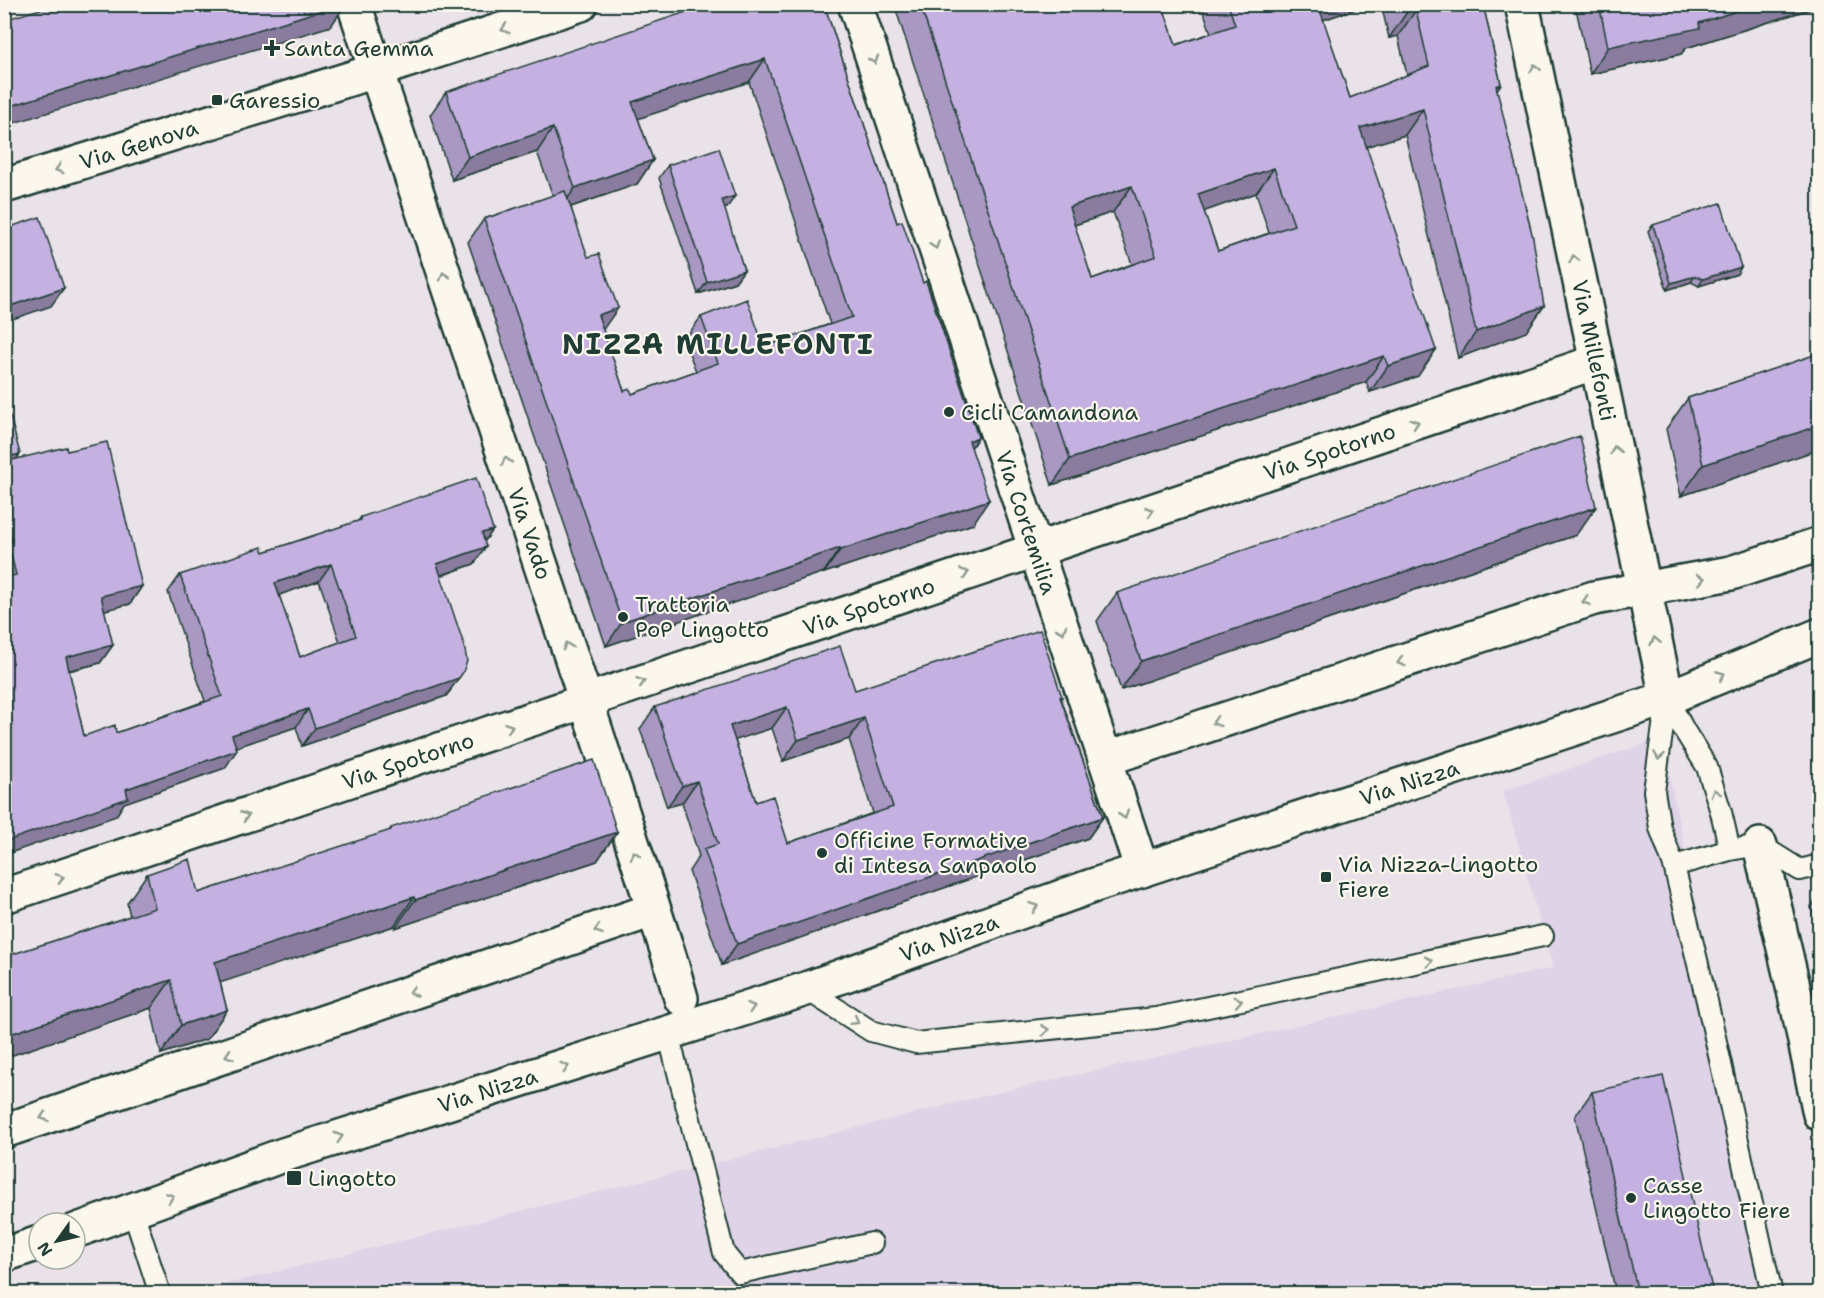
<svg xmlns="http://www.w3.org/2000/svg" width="1824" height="1298" font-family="'Shantell Sans',sans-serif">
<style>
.built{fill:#dfd3e7}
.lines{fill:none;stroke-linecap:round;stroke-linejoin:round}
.lane-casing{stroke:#1f3d34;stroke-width:24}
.street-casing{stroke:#1f3d34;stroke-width:38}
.secondary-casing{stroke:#1f3d34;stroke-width:38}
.lane{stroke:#fbf7ec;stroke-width:20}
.street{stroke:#fbf7ec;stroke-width:33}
.secondary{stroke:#fbf7ec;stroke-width:33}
.wall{fill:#a998c2;stroke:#1f3d34;stroke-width:1.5;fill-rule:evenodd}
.shaded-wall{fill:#897c9e;stroke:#1f3d34;stroke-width:1.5}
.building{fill:#c4b1e1;stroke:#1f3d34;stroke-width:1.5;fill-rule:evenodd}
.oneway{stroke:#8d9a90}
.poi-dot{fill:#1f3d34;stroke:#fbf7ec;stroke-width:2}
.labels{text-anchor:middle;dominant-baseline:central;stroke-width:4.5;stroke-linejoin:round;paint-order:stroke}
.poi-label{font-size:22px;fill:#1f3d34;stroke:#fbf7ec;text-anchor:start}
.street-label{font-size:22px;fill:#1f3d34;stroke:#fbf7ec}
.district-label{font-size:28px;font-weight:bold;letter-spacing:1.5px;fill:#1f3d34;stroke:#fbf7ec}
</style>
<rect width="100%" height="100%" fill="#eae2e9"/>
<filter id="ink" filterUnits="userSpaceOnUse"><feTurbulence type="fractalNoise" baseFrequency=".0167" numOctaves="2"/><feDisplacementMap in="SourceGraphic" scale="12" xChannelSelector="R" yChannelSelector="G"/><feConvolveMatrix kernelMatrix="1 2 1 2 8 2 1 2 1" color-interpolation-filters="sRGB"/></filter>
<g filter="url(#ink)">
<path class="built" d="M1662,738L1774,1293L187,1294L996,1093L1553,968L1503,791Z"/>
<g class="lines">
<defs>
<path id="lane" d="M1667,698L1654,791L1660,828L1674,866L1707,1001L1772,1294
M1667,698L1684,730L1707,767L1721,812L1730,850
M1674,866L1730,850L1760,845L1800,870L1820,865
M806,989L871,1031L916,1043L1156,1018L1543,936
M668,1033L724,1253L740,1273L872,1243
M133,1211L160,1294"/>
<g id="street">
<path id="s1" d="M354,4L586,701L669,956L681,998"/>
<path id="s2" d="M855,4L1142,870"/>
<path id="s3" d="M1522,4L1667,698"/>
<path d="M1105,759L1594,598L1731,573L1820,544"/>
<path d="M1760,845L1799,1012L1820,1114"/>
<path id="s4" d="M4,896L1596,362"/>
<path d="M4,1131L653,910"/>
</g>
<g id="secondary">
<path id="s5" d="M4,186L375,71L581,4"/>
<path id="s6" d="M75,1231L283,1155L806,989L1092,886L1667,698L1820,635"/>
<path d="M4,1255L39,1243"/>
</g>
</defs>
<use href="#lane" class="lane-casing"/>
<use href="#street" class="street-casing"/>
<use href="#secondary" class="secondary-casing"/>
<use href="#lane" class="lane"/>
<use href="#street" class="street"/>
<use href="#secondary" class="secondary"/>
</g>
<path class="wall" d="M399,4H416L400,10Z
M824,4L897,223L923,283L978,437L971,448L973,524L824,573V572L606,646L468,242L484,219L553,196L537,152L452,180L430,115L446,92ZM749,82L830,324L764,347L701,317L684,340L696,371L632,394L624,391L603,330L571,207L637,184L653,160L638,118Z
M894,4H1162L1176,45L1211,33L1201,4H1370L1323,20L1350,98L1407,75L1398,36L1389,38L1381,4H1483L1501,84L1497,90L1544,306L1526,332L1458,358L1405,135L1366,146L1418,376L1370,392L1366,382L1052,485ZM1256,193L1269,233L1218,251L1204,211ZM1113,212L1132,264L1092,279L1074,225Z
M1575,4H1820V6L1686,48L1681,54L1590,74Z
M668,165L727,208L724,209L744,270L735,282L698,294L659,178Z
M1653,225L1741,267L1737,274L1699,286L1691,282L1667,290L1648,231Z
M1820,353V449L1681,496L1666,429L1688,398Z
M4,418L20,454L16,459L67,451L142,586L130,604L104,610L113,645L100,663L69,671L84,736L116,733L205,701L168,592L180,575L264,552L358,521L361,517L493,530L484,542L474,564L441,576L451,690L446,696L302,746L296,727L236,747L225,768L124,803L116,816L4,855ZM319,581L340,642L300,657L279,595Z
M1576,535L1121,690L1097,621L1117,593Z
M855,690L1062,697L1061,698L1103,817L1088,838L722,965L689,871L699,856L682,803L667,807L640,729L655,707ZM772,728L783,761L849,739L873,813L788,843L756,802L735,740Z
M391,828L617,832L597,861L395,928L394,926L220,982L227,1010L207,1039L161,1054L151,1008L4,1058V957L130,916L127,903L147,874L198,893L389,831Z
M1820,895V942L1811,907Z
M1592,1092L1713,1293H1616L1575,1116Z"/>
<path class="shaded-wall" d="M342,4H346L331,26L4,126V108Z
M404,4H416L400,10Z
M1316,4H1370L1299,28Z
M1758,4H1820V6L1686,48L1681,54L1590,74L1608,47L1699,23Z
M1416,10L1398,36L1389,38L1407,12Z
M765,59L749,82L616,126L632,102Z
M1423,109L1405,135L1342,154L1360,128Z
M553,128L537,152L452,180L468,157Z
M653,160L637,184L559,211L575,188Z
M1274,168L1256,193L1180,220L1198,194Z
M1132,186L1113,212L1051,233L1069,207Z
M735,196L727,208L713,213L722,200Z
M1741,267L1737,274L1699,286L1703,279Z
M744,270L735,282L698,294L707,282Z
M1695,276L1691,282L1667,290L1671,283Z
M64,288L51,306L4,322V308Z
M1544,306L1526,332L1458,358L1476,332Z
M618,308L602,331L598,315Z
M1436,350L1418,376L1370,392L1388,366Z
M1384,356L1366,382L1052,485L1070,459Z
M1820,425V449L1681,496L1703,465Z
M978,437L962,461L969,441Z
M20,454L7,472H4V458Z
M989,500L973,524L824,573L840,550Z
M1596,507L1576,535L1121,690L1141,661Z
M493,530L480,547L482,533Z
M486,547L474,564L424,581L437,564Z
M840,548L824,572L606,646L622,622Z
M331,564L319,581L262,601L275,583Z
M142,586L130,604L89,614L101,596Z
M113,645L100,663L53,674L66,657Z
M463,672L446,696L302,746L315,728Z
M787,707L772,728L715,747L730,726Z
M308,709L296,727L219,753L232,735Z
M864,718L849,739L783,761L798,740Z
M237,750L225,768L124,803L116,816L4,855V842L126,789Z
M697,781L682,803L667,807L682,786Z
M1103,817L1088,838L722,965L737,944Z
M617,832L597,861L395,928L415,900Z
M414,897L394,926L195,991L215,962Z
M171,980L151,1008L4,1058V1036Z
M227,1010L207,1039L161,1054L181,1025Z"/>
<path class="building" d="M57,4H342L4,108V20Z
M710,4H824L897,223L902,221L923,283L926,281L978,437L969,441L989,500L840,550V548L622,622L484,219L565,191L588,257L599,254L618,308L598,315L624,391L630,389L632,394L718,363L701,317L747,299L764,347L852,317L765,59L632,102L653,160L575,188L553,128L468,157L446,92Z
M920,4H1162L1176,45L1235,25L1228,4H1318L1350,98L1429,66L1416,10L1407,12L1405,4H1483L1501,84L1496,86L1533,238L1544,306L1476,332L1423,109L1360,128L1436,350L1388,366L1384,356L1070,459ZM1274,168L1294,225L1218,251L1198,194ZM1132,186L1156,256L1092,279L1069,207Z
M1599,4H1758L1699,23L1700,28L1608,47Z
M719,148L735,196L722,200L744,270L707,282L668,165Z
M1721,203L1741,267L1703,279L1695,276L1671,283L1653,225Z
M40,217L64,288L4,308V229Z
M1820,353V425L1703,465L1688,398Z
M10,416L20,454L4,458V418Z
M1580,436L1596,507L1141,661L1117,593Z
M107,442L142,586L101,596L113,645L66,657L84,736L115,725L116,733L222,696L180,575L262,547L264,552L361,520V517L476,478L493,530L482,533L486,547L437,564L464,645L467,661L463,672L459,678L315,728L308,709L232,735L237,750L126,789L128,798L4,842V578L16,575L8,542L12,541L4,509V462L66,447L67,451ZM331,564L356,636L300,657L275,583Z
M1040,630L1062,697H1060L1103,817L737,944L704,849L718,844L697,781L682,786L655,707L840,646L855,690ZM787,707L798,740L864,718L893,807L788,843L773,796L756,802L730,726Z
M594,760L617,832L415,900L414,897L215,962L227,1010L181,1025L171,980L4,1036V957L155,908L147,874L190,859L198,893L391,830V828Z
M1663,1076L1713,1293H1638L1592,1092Z"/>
<defs><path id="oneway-chevron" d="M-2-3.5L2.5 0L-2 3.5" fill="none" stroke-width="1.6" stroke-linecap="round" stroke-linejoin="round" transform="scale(1.5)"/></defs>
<g class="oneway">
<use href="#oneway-chevron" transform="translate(505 29) rotate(162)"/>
<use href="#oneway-chevron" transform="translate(874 60) rotate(72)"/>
<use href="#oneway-chevron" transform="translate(1535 68) rotate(-102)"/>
<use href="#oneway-chevron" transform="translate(59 169) rotate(163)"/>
<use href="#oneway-chevron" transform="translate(935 245) rotate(72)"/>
<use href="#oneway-chevron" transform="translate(1574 259) rotate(-102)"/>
<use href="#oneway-chevron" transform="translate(444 276) rotate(-108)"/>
<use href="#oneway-chevron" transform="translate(1415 423) rotate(-19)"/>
<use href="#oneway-chevron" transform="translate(1615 450) rotate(-102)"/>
<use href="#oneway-chevron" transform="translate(506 461) rotate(-108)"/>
<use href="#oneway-chevron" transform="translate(1150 511) rotate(-19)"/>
<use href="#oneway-chevron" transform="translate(965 573) rotate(-19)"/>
<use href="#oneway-chevron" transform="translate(1701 579) rotate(-10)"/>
<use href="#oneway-chevron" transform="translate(1586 601) rotate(163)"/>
<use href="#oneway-chevron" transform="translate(1062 630) rotate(71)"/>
<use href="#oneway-chevron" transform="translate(1655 641) rotate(-102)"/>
<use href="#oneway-chevron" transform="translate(567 646) rotate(-108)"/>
<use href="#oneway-chevron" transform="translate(1401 662) rotate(162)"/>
<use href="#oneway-chevron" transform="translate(1721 675) rotate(-22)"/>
<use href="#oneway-chevron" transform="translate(641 682) rotate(-19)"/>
<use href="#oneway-chevron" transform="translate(1216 722) rotate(162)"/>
<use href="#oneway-chevron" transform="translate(509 727) rotate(-19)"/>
<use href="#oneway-chevron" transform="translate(1659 756) rotate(99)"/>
<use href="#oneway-chevron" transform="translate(1715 793) rotate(-107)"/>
<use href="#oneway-chevron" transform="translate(1124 815) rotate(71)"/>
<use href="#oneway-chevron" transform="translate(245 816) rotate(-19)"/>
<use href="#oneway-chevron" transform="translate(635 855) rotate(-108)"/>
<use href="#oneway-chevron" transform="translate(60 878) rotate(-19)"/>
<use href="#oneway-chevron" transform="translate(1034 907) rotate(-20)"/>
<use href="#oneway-chevron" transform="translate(598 930) rotate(161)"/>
<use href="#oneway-chevron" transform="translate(1429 961) rotate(-12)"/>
<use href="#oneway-chevron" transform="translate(413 992) rotate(161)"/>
<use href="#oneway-chevron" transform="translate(1238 1001) rotate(-12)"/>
<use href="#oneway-chevron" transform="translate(751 1007) rotate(-18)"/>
<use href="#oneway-chevron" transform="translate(855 1021) rotate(32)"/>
<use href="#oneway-chevron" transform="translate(1045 1030) rotate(-6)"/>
<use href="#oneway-chevron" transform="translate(229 1055) rotate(161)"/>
<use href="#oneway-chevron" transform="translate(565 1067) rotate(-18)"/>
<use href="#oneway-chevron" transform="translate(44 1117) rotate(161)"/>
<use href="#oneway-chevron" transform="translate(339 1137) rotate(-17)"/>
<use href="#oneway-chevron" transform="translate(170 1197) rotate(-20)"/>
</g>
</g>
<g class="poi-dot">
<path d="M269 39h6v6h6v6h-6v6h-6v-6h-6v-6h6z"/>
<rect x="211" y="94" width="12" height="12" rx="3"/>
<circle cx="949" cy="412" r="6"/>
<circle cx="623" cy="617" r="6"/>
<circle cx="822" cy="853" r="6"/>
<rect x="1320" y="871" width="12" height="12" rx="3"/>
<rect x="286" y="1170" width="16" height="16" rx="3"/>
<circle cx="1631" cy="1198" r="6"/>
</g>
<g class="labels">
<g class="poi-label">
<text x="284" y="48">Santa Gemma</text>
<text x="229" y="100">Garessio</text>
<text x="961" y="412">Cicli Camandona</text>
<text x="635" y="604">Trattoria<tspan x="635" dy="25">PoP Lingotto</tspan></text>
<text x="834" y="840">Officine Formative<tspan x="834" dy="25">di Intesa Sanpaolo</tspan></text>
<text x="1338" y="864">Via Nizza-Lingotto<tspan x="1338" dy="25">Fiere</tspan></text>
<text x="308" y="1178">Lingotto</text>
<text x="1643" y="1185">Casse<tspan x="1643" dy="25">Lingotto Fiere</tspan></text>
</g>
<g class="street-label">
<text stroke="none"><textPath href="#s5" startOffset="141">Via Genova</textPath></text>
<text stroke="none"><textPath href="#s3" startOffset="354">Via Millefonti</textPath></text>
<text stroke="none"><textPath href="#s4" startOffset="1398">Via Spotorno</textPath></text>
<text stroke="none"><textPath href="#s2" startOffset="546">Via Cortemilia</textPath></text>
<text stroke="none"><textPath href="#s1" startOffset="558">Via Vado</textPath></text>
<text stroke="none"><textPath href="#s4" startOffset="912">Via Spotorno</textPath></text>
<text stroke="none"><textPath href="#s4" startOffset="426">Via Spotorno</textPath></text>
<text stroke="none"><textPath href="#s6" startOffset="1408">Via Nizza</textPath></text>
<text stroke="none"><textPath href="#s6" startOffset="922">Via Nizza</textPath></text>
<text stroke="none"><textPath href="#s6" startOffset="436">Via Nizza</textPath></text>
</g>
<g class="district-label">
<text x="718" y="344">NIZZA MILLEFONTI</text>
</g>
</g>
<rect width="1824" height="1298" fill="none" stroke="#fbf7ec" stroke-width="24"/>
<rect x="12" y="12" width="1800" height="1274" fill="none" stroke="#1f3d34" stroke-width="2" filter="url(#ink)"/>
<g transform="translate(57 1241) rotate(236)"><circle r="28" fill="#fbf7ec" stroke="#a3ada2" stroke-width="1.5"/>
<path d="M0-4.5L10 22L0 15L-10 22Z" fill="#1f3d34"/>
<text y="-9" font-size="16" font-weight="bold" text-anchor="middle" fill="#1f3d34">N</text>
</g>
</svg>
